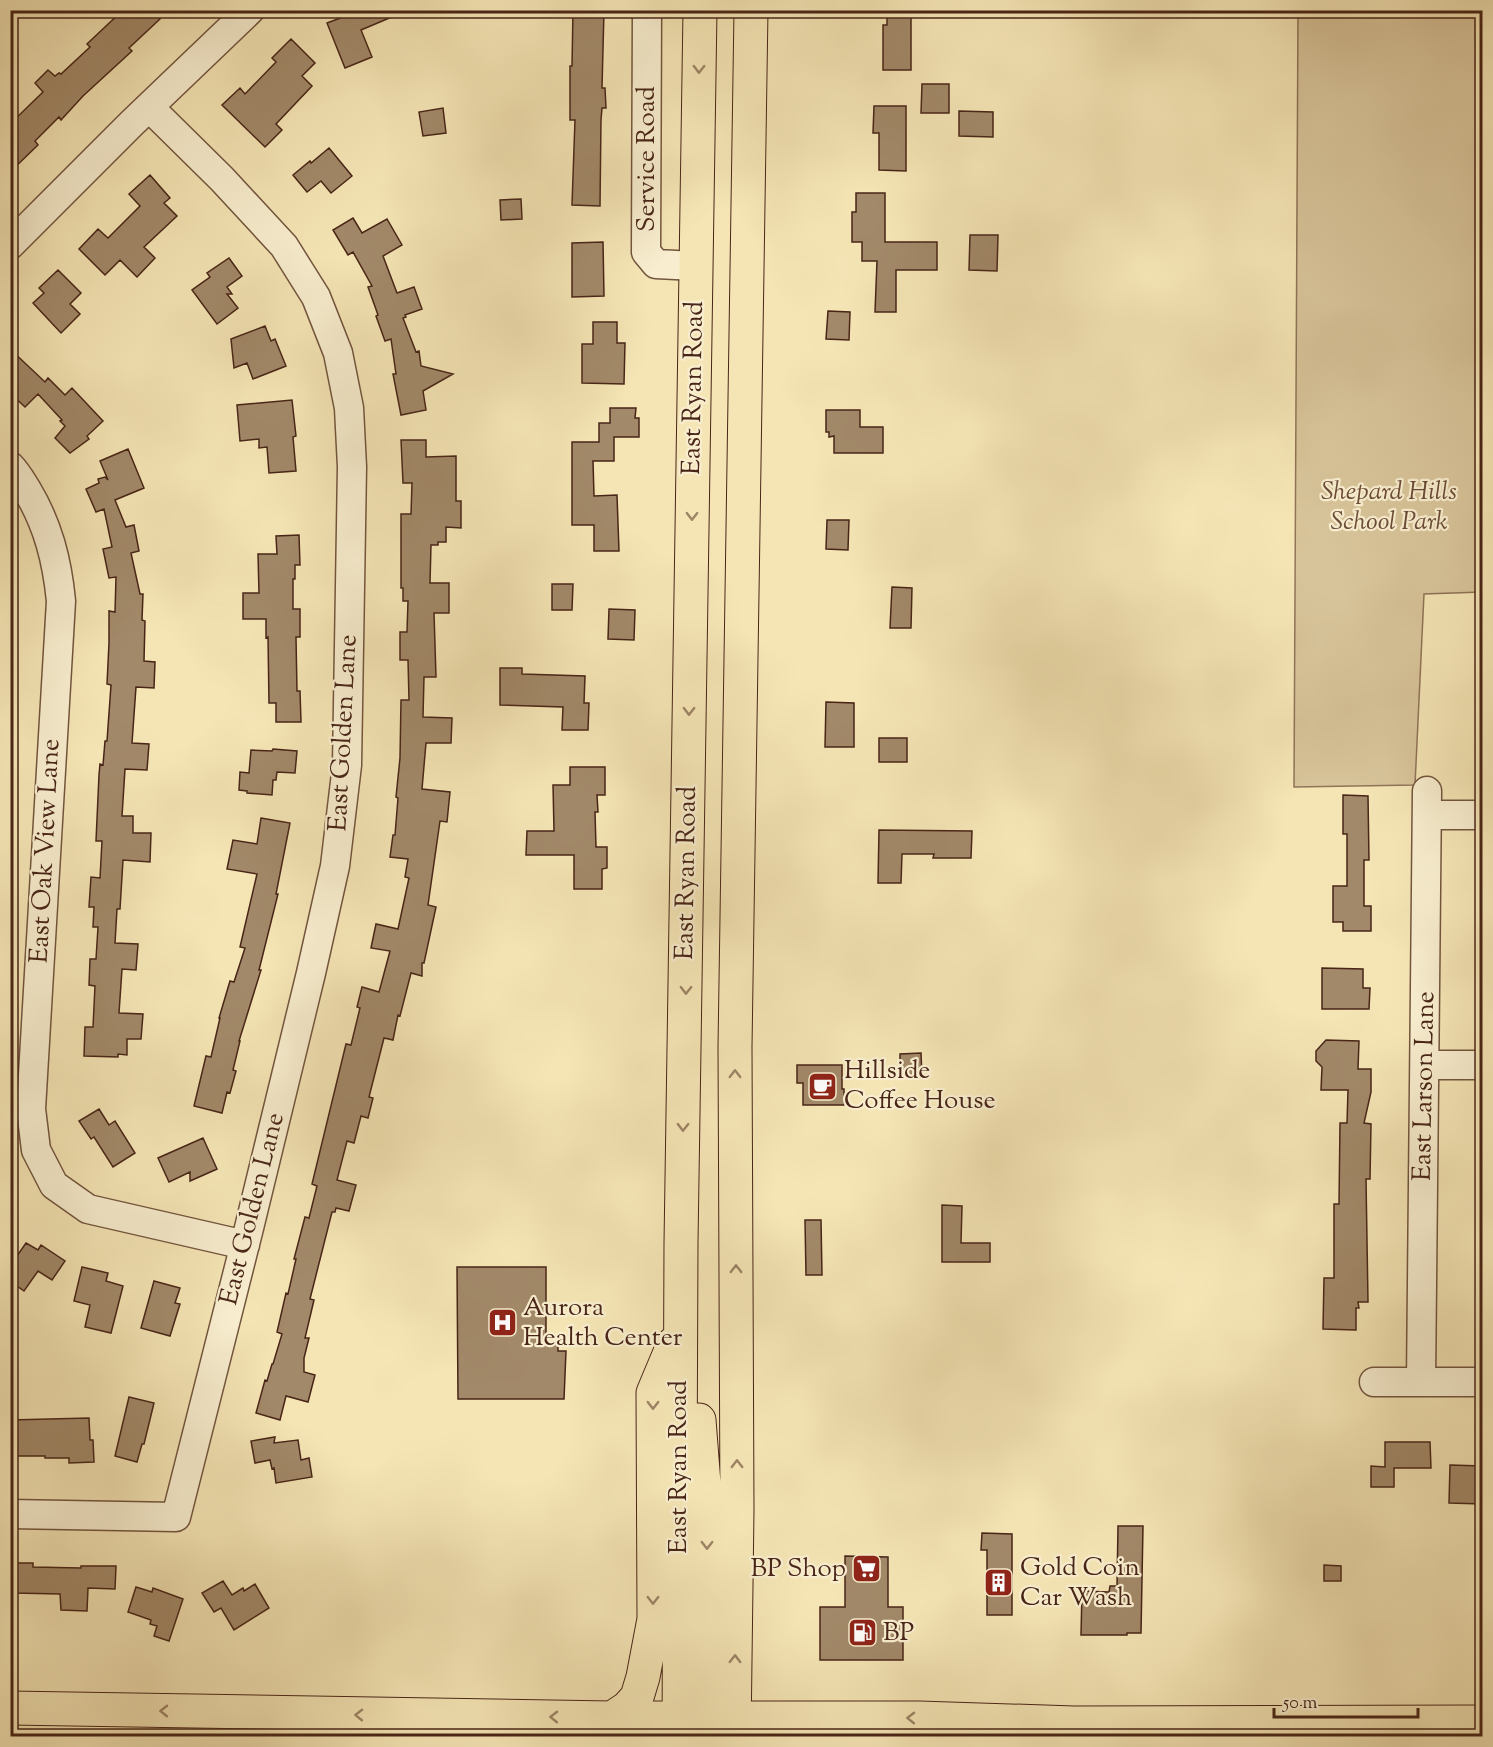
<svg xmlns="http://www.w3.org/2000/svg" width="1493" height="1747" font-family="'Sorts Mill Goudy',serif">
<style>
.green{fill:#d8c49a;stroke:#907458;stroke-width:1.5}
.building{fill:#a28969;stroke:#482517;stroke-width:1.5}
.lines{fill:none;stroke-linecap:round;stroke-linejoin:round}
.minor-casing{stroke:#73553e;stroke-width:31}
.major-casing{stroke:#482517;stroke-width:35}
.minor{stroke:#f8eecf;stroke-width:28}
.major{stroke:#f5e5b5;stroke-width:33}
.oneway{stroke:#9e8566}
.labels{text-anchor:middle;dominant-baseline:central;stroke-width:4.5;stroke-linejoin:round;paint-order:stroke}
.street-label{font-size:26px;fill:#482517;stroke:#f8eecf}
.park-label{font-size:26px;font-style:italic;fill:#6c4d38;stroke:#f8eecf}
.poi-label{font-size:26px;fill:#482517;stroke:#f8eecf;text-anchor:start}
</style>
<rect width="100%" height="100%" fill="#f5e5b5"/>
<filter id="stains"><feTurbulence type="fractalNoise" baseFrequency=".00333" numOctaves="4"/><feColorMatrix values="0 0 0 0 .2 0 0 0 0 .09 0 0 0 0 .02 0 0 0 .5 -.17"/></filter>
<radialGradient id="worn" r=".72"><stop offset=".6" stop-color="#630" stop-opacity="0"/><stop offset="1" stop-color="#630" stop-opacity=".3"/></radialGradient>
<path class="green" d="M1298,11H1482V592L1424,594L1415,785L1294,787Z"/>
<path class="building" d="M123,10H152L160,19L129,48L132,51L83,96L61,120L59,117L35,141L38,145L10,172V124L43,92L35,83L48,70L55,76L59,73L61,74L90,47L87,44Z
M340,10H406V11L361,30L372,57L345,68L327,23L343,17Z
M573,10H604L602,88H605L606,108H602L601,120L600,206L572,205L575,120H570V66H572Z
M887,10H911V70H883V25H887Z
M291,39L315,63L302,76L312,86L276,124L282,130L265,147L222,105L240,88L245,94L276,62L272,58Z
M922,84H949V113H921Z
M874,106H906V171L879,170V133H873Z
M443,108L446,133L423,136L419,112Z
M959,111L993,112V137L959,136Z
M329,148L352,176L331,193L321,181L307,192L293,175L310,161L311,163Z
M150,175L170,198L164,203L177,216L144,247L155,258L137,277L120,260L105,275L79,249L98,229L108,238L140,206L129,194Z
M856,193H885V242H937V270H896V312H875L877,261H862V242H852V212H856Z
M521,199L522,219L501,220L500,200Z
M353,218L362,233L387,219L402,245L383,256L397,293L414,287L422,309L405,315L406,317L403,318L416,352L419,351L421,366L453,374L423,391L426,410L401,415L393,374H396L391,339L385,341L376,316L378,315L368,287L372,286L353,252L348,255L333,230Z
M970,235H998L997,271L969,270Z
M603,242L604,296L572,297V243Z
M229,258L242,276L227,287L232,294H227L238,308L217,324L192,290L210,277L207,273Z
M58,270L81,293L70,304L80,314L61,333L33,303L44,293L39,288Z
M828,311L850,312L849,340L826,339Z
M593,322H617V343H625L624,384L582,383V344H593Z
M265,326L271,341L275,339L286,366L253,379L247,363L234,368L231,339Z
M10,349L45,382L48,378L65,395L72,388L103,421L87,436L89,439L70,453L55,438L65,426L60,421L62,420L38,394L25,407L10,393Z
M292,400L296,436L293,437L296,471L269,473L267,447L259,448V439L240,441L237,405Z
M610,408H636L635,418H639V437H614V461H593L594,496L617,495L619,551H594V525H572V442H599V423H610Z
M826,410H860V427H883V453H834V436L829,437V432H826Z
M401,440H426V457L456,456V501H461V528L446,527V542H438V545H431L430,583H449V613H434L436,677H424L423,717L452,718L451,743H426L422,789L450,792L447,822L440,821L428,905L436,907L424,963H422V976L411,973L400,1016L398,1015L393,1040L384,1038L369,1097L373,1098L368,1118L361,1116L354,1143L347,1141L337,1180L356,1185L349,1211L336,1208L335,1212H332L310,1299L314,1300L305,1338H309L304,1358V1372L315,1375L308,1402L286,1396L280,1420L256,1413L265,1380L267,1381L272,1364H273L282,1334L277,1332L286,1293L288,1294L296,1259H294L305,1217L309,1218L317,1186L312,1184L346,1044L351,1045L360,1008L357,1007L362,987L379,992L390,951L371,948L376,924L398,929L409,878L405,877L408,859L390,857L393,835H395L398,798L396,797L400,758L401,700H409L408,660H400V632H407L408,601H403V588H401V514H411L412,483H403Z
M128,449L144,488L115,500L126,527L134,525L139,551L131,553L140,594H143L142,620L145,621L144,661L155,662L154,688L136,687L132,743L149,744L147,770L125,769L122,816H133V833H151L150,862L123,860L120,909H117L115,943L138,944L136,970L122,969L119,1013L143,1014L141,1039H127V1055L118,1054V1057L84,1056L85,1027H93L95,986L89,985L90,959H96L98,927H93L94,907H89L91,877L100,878L102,841H96L99,775L100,764L103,765L105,741H107L111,685L107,684L109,643V611L115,612L116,577L109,578L103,549L112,547L104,509L96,512L86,489L99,483L98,479L105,477L108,480L100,461Z
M827,520H849L848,550L826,549Z
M299,535L300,565H295V579H293V609H300V637H296L297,691H300L301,722H276V703H269L268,637L266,638V619H243V593H259L258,554H277L276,536Z
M552,584H573L572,610H552Z
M892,587L912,588L911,628H890Z
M609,609L635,610L634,640L608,639Z
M500,668H522V674L585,676L584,703H589L588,730H562L563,707L500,705Z
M826,702L854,703V747H825Z
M879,738H907V762H879Z
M273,749L297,751L295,773L277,772L276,780H273L272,795L247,793V791L239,790L240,772L249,773L251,750L272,751Z
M570,767H605V795H597L598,812H595L596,847H607V868L602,869V889H574V855H526L527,831H554L553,785H570Z
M1343,795L1368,796L1369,860H1364V906H1371V931H1343V922H1333V886H1347V834H1343Z
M261,818L290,823L276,894H278L259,970H261L239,1041H240L233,1070L236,1071L230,1093L227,1092L222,1113L194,1106L206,1056L211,1057L220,1018H219L230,981L234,982L245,948L240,947L257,874L227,869L233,840L257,844Z
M879,830L972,831L971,858H933L934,854H902L901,883H878Z
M1322,968L1363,969V988H1370L1369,1009H1322Z
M1326,1040L1359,1041L1358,1069H1371V1092L1364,1123L1371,1124L1370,1179H1366L1368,1302H1358L1359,1308H1356V1330L1323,1329L1324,1278H1334V1204H1339L1340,1123H1347L1348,1090H1321L1322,1067L1316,1061V1051Z
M921,1053L922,1077H900V1054Z
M797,1065H842V1089H844V1105H803V1083H797Z
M99,1109L109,1125L115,1121L135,1153L113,1167L94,1137L91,1139L79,1121Z
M203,1138L217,1169L190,1181V1172L169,1182L158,1158Z
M942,1205L962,1206L961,1243H990V1262H942Z
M805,1220H821L822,1275H806Z
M26,1243L38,1250L41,1245L65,1261L52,1280L38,1271L24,1291L10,1281V1266Z
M82,1267L108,1273L106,1281L123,1286L111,1333L85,1327L90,1305L74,1301Z
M457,1267H546V1345H558V1351H566L564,1399H458Z
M154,1281L180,1288L175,1303L180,1304L170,1336L141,1328Z
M129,1397L154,1403L144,1444H142L137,1462L115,1456Z
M89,1418L90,1440H93L94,1462L69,1463V1458H45V1456H10V1420Z
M275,1437L274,1443L298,1440L301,1460L309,1458L312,1477L276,1483L274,1468L272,1469L270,1460L255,1463L251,1441Z
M1385,1442H1430L1431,1468H1394V1487H1371V1466L1385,1467Z
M1450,1465L1482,1466V1504L1449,1503Z
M1118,1526H1143L1141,1633H1127V1635H1081L1082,1591L1109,1592L1110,1586H1117Z
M982,1533L1012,1534V1615H987V1550H981Z
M845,1556L888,1557V1607H903V1660H820V1607H845Z
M16,1563H33V1567L81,1568V1566H116L115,1589L88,1588L87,1611L61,1610L60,1594L14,1593L15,1587H10V1565H16Z
M1324,1565L1341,1566V1581H1324Z
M223,1581L232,1595L243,1588L244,1591L255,1584L269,1608L234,1630L221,1608L214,1612L202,1593Z
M136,1587L152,1592L153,1588L183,1599L169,1641L154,1636L157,1626L150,1624L151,1620L128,1612Z"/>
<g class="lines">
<defs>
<path id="minor" d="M647,10L646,252L656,264L696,266
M10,245L132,123L250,10
M10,466C17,473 22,482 27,490C48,525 57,560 61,601L31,1109L36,1150L54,1185L88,1209L245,1245
M1427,815H1482
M1425,1065H1482
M1374,1382H1482
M1421,1382L1427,791
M10,1514L176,1517L249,1228L311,973L335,866L347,765L352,467L349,408L338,353L316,297L284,246L222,179L149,107"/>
<path id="major" d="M699,1420L707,1522V1717L712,1736
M10,1708L612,1718H919L1074,1723L1482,1722
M612,1718L627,1708L637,1697L643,1677L654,1619L653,1393L674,1343
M679,1736L681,1243L700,10
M734,1736L737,1510L735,1047L751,10"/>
</defs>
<use href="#minor" class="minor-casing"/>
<use href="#major" class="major-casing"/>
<use href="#minor" class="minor"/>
<use href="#major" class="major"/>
</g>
<defs><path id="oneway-chevron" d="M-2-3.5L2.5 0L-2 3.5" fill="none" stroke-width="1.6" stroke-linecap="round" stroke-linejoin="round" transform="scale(1.5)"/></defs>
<g class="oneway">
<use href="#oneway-chevron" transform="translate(699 69) rotate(91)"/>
<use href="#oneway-chevron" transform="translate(692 516) rotate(91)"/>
<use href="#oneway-chevron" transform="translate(689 711) rotate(91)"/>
<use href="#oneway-chevron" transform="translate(686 990) rotate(91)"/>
<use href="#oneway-chevron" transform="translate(735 1074) rotate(-90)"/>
<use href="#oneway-chevron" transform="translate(683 1127) rotate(91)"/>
<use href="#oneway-chevron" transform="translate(736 1269) rotate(-90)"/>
<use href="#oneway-chevron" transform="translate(653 1405) rotate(90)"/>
<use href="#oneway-chevron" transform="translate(737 1464) rotate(-90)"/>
<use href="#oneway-chevron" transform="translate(707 1545) rotate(90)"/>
<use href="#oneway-chevron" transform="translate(653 1600) rotate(90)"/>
<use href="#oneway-chevron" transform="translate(735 1659) rotate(-89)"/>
<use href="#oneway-chevron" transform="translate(164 1711) rotate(-179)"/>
<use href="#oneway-chevron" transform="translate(359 1715) rotate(-179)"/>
<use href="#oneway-chevron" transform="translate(554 1717) rotate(-179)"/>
<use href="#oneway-chevron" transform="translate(911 1718) rotate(-179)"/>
</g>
<defs>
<symbol id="cafe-square" viewBox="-11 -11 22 22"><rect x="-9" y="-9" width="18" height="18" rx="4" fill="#8f2418" stroke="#f8eecf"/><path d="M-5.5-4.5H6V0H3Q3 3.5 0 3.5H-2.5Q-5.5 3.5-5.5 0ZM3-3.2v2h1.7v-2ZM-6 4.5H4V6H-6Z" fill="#fff"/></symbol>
<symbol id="hospital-square" viewBox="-11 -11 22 22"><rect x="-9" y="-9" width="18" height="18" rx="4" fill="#8f2418" stroke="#f8eecf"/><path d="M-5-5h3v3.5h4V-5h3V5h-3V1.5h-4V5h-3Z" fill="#fff"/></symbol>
<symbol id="supermarket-square" viewBox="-11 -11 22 22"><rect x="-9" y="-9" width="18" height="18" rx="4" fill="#8f2418" stroke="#f8eecf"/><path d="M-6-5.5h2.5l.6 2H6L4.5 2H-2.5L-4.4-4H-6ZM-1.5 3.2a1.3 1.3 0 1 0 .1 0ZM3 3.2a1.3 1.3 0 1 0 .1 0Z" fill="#fff"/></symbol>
<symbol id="building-square" viewBox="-11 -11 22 22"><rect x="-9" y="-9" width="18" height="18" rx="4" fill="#8f2418" stroke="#f8eecf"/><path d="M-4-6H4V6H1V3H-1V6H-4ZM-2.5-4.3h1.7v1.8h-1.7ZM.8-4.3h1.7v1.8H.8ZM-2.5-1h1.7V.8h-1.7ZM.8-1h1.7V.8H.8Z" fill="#fff"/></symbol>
<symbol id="fuel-square" viewBox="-11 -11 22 22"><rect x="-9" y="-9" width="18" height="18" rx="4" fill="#8f2418" stroke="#f8eecf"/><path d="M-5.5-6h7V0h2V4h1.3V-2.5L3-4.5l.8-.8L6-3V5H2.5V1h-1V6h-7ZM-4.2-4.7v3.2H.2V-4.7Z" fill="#fff"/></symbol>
</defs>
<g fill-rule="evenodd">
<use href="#cafe-square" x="806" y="1070" width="33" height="33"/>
<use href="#hospital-square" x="486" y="1306" width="33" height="33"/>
<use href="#supermarket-square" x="850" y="1552" width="33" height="33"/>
<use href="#building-square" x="982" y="1566" width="33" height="33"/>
<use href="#fuel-square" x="846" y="1616" width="33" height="33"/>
</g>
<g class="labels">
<g class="street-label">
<text transform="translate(647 159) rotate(-90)">Service Road</text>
<text transform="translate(694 388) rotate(-89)">East Ryan Road</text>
<text transform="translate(344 733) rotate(-87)">East Golden Lane</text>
<text transform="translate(46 851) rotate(-87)">East Oak View Lane</text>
<text transform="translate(687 873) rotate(-89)">East Ryan Road</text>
<text transform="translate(1425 1086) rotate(-89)">East Larson Lane</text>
<text transform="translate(253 1209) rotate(-76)">East Golden Lane</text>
<text transform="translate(679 1467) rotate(-90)">East Ryan Road</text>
</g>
<g class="park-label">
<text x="1389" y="492">Shepard Hills<tspan x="1389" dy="30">School Park</tspan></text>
</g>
<g class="poi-label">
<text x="844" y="1071">Hillside<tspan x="844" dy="30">Coffee House</tspan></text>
<text x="523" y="1308">Aurora<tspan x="523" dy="30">Health Center</tspan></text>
<text x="1020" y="1568">Gold Coin<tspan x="1020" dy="30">Car Wash</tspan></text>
<text x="846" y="1569" text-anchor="end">BP Shop</text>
<text x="883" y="1633">BP</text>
</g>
</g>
<rect width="1493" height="1747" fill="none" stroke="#f5e5b5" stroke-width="36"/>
<rect x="12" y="12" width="1469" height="1723" fill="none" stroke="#482517" stroke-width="3"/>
<rect x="18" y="18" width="1457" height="1711" fill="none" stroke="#482517" stroke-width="1.5"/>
<path d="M1274 1708v9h144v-9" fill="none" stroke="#482517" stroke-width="3"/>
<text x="1283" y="1708" font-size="18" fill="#482517" stroke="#f8eecf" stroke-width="4.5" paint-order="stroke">50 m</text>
<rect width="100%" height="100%" filter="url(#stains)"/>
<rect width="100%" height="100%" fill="url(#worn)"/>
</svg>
